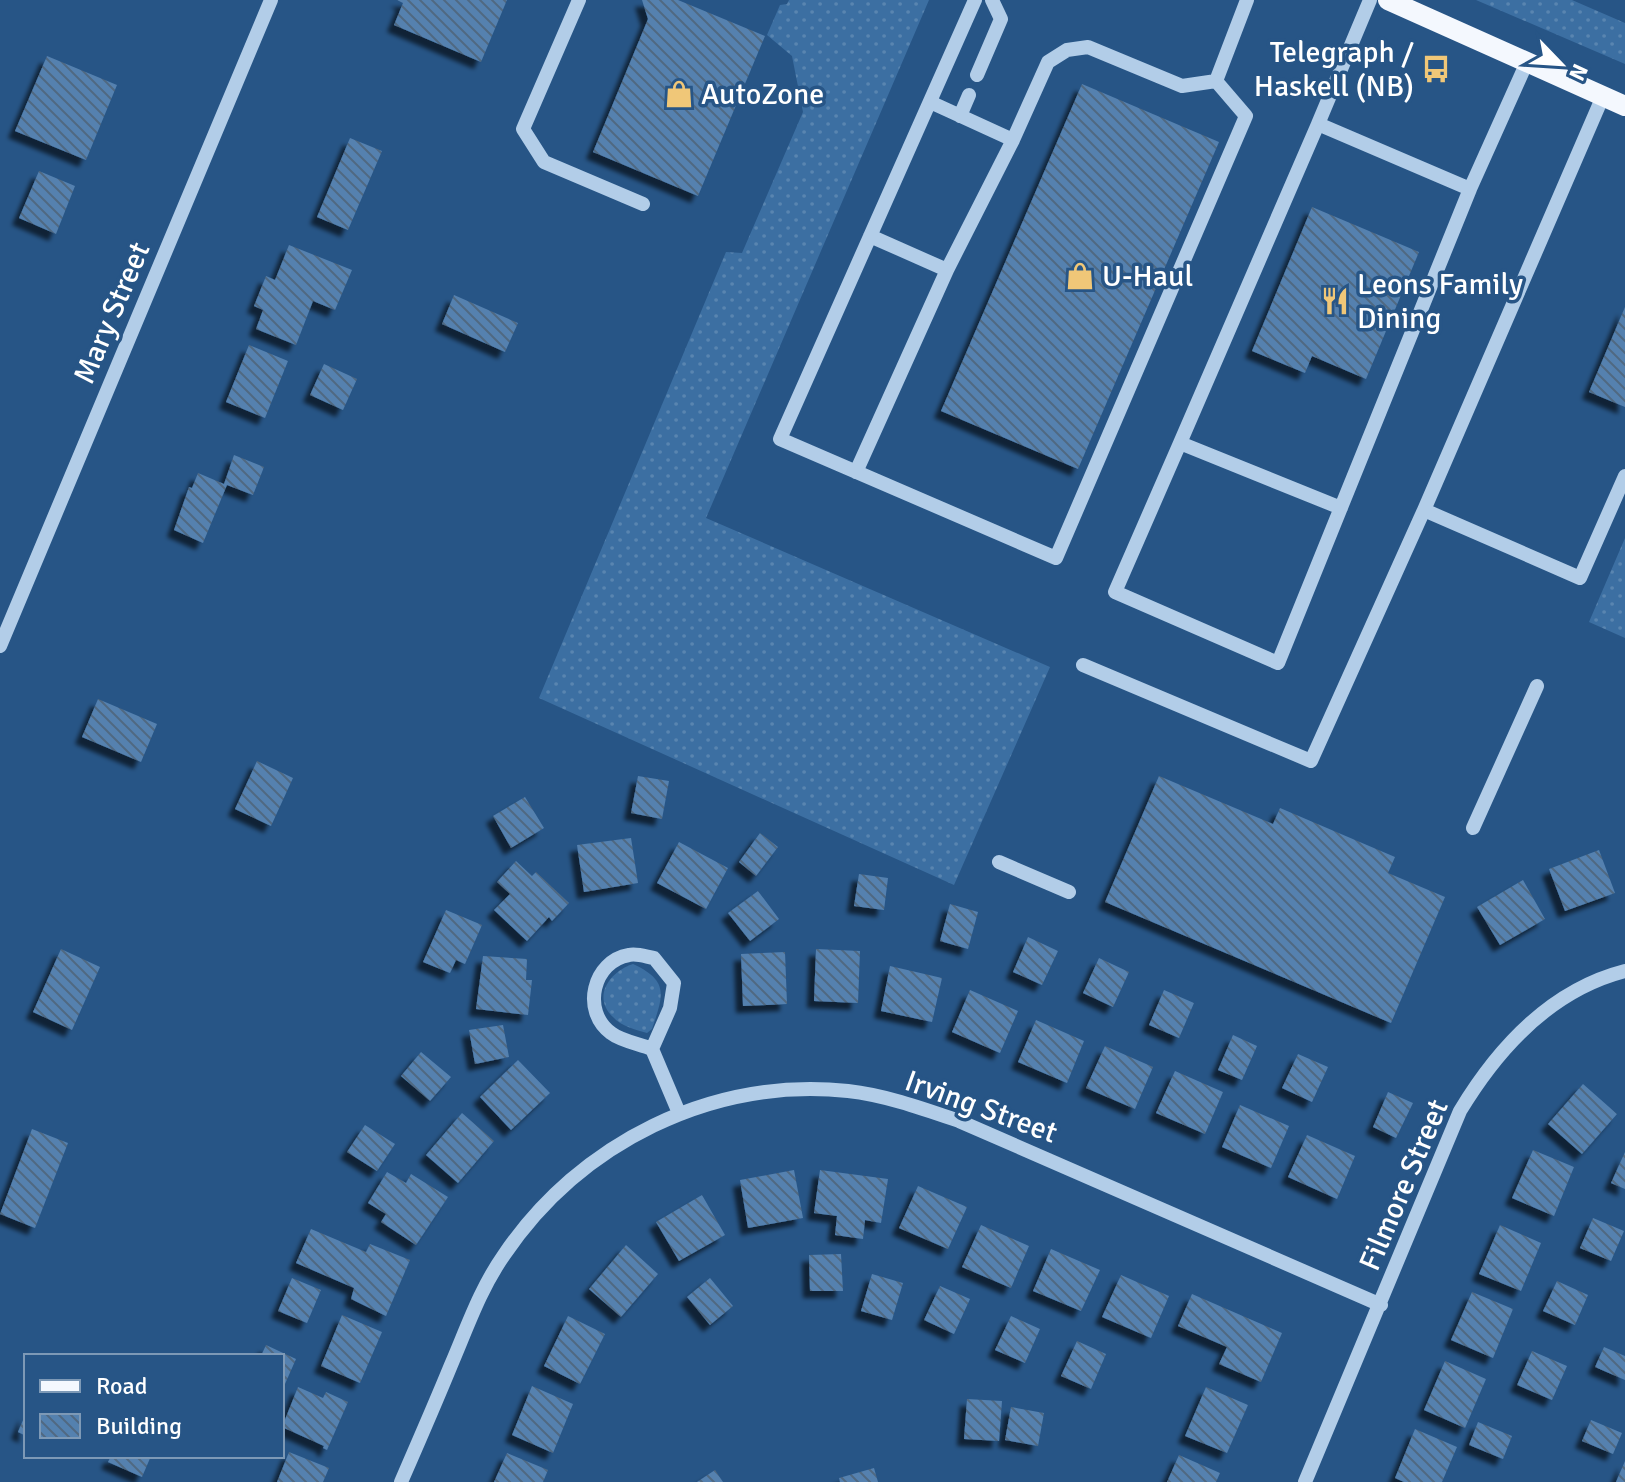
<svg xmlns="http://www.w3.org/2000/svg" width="1625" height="1482" font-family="Signika,sans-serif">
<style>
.grass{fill:url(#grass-dots)}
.building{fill:url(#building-back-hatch);filter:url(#shadow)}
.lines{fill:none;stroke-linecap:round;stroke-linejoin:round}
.minor{stroke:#b2cde8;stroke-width:14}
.major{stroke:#f4f8fe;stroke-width:20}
.labels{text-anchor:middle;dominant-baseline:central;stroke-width:7;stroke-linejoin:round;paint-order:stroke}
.poi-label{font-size:30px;fill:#fff;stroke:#275586;text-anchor:start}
.street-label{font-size:30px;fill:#fff;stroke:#275586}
</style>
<defs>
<pattern id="grass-dots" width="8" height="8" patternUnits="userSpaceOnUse" patternTransform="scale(2)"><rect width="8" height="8" fill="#3c6fa2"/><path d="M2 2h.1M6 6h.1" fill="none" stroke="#5985b0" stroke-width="1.8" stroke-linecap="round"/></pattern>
<pattern id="building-back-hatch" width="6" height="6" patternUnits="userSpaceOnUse" patternTransform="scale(2)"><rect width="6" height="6" fill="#5481af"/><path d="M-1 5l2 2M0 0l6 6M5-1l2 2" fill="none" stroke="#506982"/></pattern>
<filter id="shadow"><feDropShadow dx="-7" dy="7" stdDeviation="2" flood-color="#0009"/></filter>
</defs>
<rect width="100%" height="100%" fill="#275586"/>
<path class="grass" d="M789,0H929L706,518L1050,667L954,885L539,698L726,252L742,253L803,112L792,56L767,35L780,5L787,4Z
M1476,0H1572L1625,23V64Z
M1625,538V638L1589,622Z
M633,964C670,981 663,996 652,1029L647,1033C636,1030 621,1026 613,1017C591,996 611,971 633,964Z"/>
<path class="building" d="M397,0H507L481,62L394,25L403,3Z
M642,0H678L765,36L698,196L593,152L648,19Z
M47,56L117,85L86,160L15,131Z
M1082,84L1219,142L1078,469L941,411Z
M350,138L382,151L348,230L317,217Z
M39,171L75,186L56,234L19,218Z
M1312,207L1419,252L1366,379L1312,356L1305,373L1252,351Z
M289,245L352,270L335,310L313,301L296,345L256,329L263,310L254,306L266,276L275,280Z
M454,295L518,323L505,352L442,324Z
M1625,307V407L1589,392Z
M249,345L288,361L265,418L226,402Z
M324,364L357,379L343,410L310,395Z
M234,455L264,467L253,495L227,485L203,543L174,530L189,487L192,488L198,473L224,484Z
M98,699L157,724L141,762L82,737Z
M257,761L293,778L271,826L235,809Z
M638,776L669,781L662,819L631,813Z
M1159,776L1273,824L1280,808L1395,857L1388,873L1445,897L1391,1023L1105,902Z
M525,797L544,828L511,848L493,816Z
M760,833L778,847L756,876L739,862Z
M631,838L638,883L584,892L577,845Z
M679,842L728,868L706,909L657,883Z
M1599,850L1615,893L1565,911L1549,869Z
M516,861L532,876L536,872L569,903L552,921L549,917L527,941L494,910L510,894L497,882Z
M859,874L888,878L884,910L854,906Z
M1523,880L1545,919L1500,945L1477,907Z
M758,891L779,919L750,941L728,913Z
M950,904L978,912L968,949L940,941Z
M446,910L482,925L465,964L456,960L450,973L423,962Z
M1028,937L1058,951L1042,985L1013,972Z
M61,949L100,967L72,1030L33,1012Z
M816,949L860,951L858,1003L814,1001Z
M785,952L787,1004L743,1006L741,954Z
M483,956L527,959L526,980H532L528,1015L476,1009Z
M1099,958L1129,972L1113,1007L1083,993Z
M890,966L942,978L932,1022L881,1011Z
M970,990L1018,1011L1000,1053L952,1032Z
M1164,990L1194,1003L1179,1038L1149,1025Z
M1036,1020L1084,1041L1067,1083L1018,1062Z
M503,1025L509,1057L475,1064L469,1030Z
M1233,1035L1257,1046L1242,1080L1218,1070Z
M1105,1046L1153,1067L1135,1109L1086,1088Z
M421,1052L451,1077L430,1101L401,1076Z
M1298,1054L1328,1067L1312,1102L1282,1088Z
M518,1060L550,1093L511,1130L480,1097Z
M1175,1071L1223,1092L1205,1134L1156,1113Z
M1583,1084L1617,1114L1582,1154L1548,1124Z
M1388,1092L1413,1103L1396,1138L1373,1127Z
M1240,1105L1289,1126L1271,1168L1222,1147Z
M462,1113L494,1141L458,1183L426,1155Z
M365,1125L395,1144L377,1171L347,1152Z
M32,1129L68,1143L35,1228L0,1214Z
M1307,1135L1355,1156L1337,1199L1288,1177Z
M1533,1150L1574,1167L1554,1216L1512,1198Z
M1625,1152V1189L1611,1183Z
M794,1170L803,1218L748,1228L740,1180Z
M820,1170L888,1179L881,1223L865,1220L863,1239L835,1235L837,1216L814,1213Z
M387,1172L406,1183L411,1174L448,1197L416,1245L381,1222L386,1214L368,1203Z
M918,1186L967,1207L948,1249L899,1228Z
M702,1195L725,1235L679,1261L656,1222Z
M1593,1218L1624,1231L1611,1261L1580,1248Z
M981,1225L1029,1246L1011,1288L962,1267Z
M1500,1225L1541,1243L1521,1291L1479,1274Z
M311,1229L366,1252L370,1244L410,1260L386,1316L351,1299L354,1288L296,1263Z
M626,1245L658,1274L621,1317L589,1289Z
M1051,1249L1100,1270L1081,1311L1033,1291Z
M841,1254L843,1291H810L809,1255Z
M872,1274L903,1283L892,1320L861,1311Z
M1121,1275L1169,1296L1151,1338L1102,1317Z
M292,1278L321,1290L307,1323L278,1311Z
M710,1278L733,1306L710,1325L687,1297Z
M1557,1281L1588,1295L1575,1325L1543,1311Z
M940,1286L970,1299L954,1334L924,1320Z
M1472,1292L1513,1309L1493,1358L1451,1340Z
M1192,1294L1282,1333L1261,1382L1219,1364L1227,1347L1178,1326Z
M342,1315L382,1332L360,1383L321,1366Z
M568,1316L605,1334L580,1384L544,1366Z
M1011,1316L1040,1329L1025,1363L995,1350Z
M1077,1341L1106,1354L1091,1389L1061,1376Z
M266,1345L296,1359L285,1384L282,1383V1356H261Z
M1604,1347L1625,1356V1380L1595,1367Z
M1532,1351L1567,1366L1552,1400L1517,1385Z
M1445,1361L1486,1379L1465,1428L1424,1410Z
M532,1386L573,1404L553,1453L512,1435Z
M298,1387L323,1398L326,1392L348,1402L327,1450L323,1448L324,1446L282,1427Z
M1206,1387L1248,1405L1227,1453L1185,1436Z
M967,1399L1002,1401L999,1441L964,1439Z
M1011,1407L1044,1413L1038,1446L1005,1440Z
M26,1413V1436L18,1432Z
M1591,1420L1622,1433L1613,1454L1582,1441Z
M1478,1422L1512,1436L1503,1459L1469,1445Z
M1415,1429L1457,1447L1442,1482H1404L1395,1478Z
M289,1452L329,1468L323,1482H277Z
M507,1453L548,1470L543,1482H494Z
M1179,1455L1220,1473L1216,1482H1167Z
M111,1456H151L142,1477L108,1462Z
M1625,1461V1482H1616Z
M874,1468L878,1482H840L839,1478Z
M715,1470L723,1482H697Z"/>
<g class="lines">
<path class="minor" d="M579,0L523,129L544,162L643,204
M975,0L780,439L1056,558L1246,116L1216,81
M1370,0L1318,124L1470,189L1527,62
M977,75L1001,19L992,0
M1216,81L1247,0
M930,102L1013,140
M960,116L969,95
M1318,124L1180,443L1341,508
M870,236L947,270
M1180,443L1115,592L1278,663L1470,189
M856,472L947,270L1013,140L1048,62L1067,50L1088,47L1182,86L1216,81
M1424,510L1580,578L1625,476
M0,646L271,0
M1083,665L1311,761L1424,510L1603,96
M1473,828L1537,686
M999,862L1069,892
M652,1049L670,1008L674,983L654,958C647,957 637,953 629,955C593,961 581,1011 611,1033C621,1041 640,1044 652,1049L679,1113
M401,1482C418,1443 435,1404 451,1365C467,1328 480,1289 504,1255C580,1143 711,1077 848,1091C885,1095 924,1109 959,1121L1381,1305
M1305,1482L1460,1111C1498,1048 1551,990 1625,971"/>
<path class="major" d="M1388,0L1625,106"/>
</g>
<defs>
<symbol id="bus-bare" viewBox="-9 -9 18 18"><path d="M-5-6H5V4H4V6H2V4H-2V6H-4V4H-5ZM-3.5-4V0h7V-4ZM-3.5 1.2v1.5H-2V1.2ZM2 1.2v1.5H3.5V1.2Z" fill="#f0c778" stroke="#275586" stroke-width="2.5" paint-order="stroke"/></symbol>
<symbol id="shop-bare" viewBox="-9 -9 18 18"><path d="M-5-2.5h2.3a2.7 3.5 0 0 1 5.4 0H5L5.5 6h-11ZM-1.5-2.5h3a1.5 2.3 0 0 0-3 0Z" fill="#f0c778" stroke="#275586" stroke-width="2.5" paint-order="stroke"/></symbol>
<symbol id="restaurant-bare" viewBox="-9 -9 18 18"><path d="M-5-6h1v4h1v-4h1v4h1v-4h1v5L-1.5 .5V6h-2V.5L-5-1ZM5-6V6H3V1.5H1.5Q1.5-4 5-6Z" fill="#f0c778" stroke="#275586" stroke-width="2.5" paint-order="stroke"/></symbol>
</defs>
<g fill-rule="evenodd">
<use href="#bus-bare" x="1416" y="49" width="40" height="40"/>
<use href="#shop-bare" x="659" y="74" width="40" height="40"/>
<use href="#shop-bare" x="1060" y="256" width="40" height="40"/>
<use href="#restaurant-bare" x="1315" y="281" width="40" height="40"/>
</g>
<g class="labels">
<g class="poi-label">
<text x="1414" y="52" text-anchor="end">Telegraph /<tspan x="1414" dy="34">Haskell (NB)</tspan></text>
<text x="701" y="94">AutoZone</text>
<text x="1102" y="276">U-Haul</text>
<text x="1357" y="284">Leons Family<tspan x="1357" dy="34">Dining</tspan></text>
</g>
<g class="street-label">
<text transform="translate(112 313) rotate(-67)">Mary Street</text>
<text transform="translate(981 1107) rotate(20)">Irving Street</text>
<text transform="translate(1404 1185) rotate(-67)">Filmore Street</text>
</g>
</g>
<rect x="24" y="1354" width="260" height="104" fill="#275586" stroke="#7d99b6" stroke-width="2"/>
<rect x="40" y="1380" width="40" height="12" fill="#f4f8fe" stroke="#7d99b6" stroke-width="2"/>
<text x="96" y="1394" font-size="24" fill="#ffffff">Road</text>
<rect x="40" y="1414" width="40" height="24" fill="url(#building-back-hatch)" stroke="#7d99b6" stroke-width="2"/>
<text x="96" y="1434" font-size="24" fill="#ffffff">Building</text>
<g transform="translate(1561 64) rotate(115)" stroke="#275586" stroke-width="6" paint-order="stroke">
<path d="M0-6L14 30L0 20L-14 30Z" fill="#ffffff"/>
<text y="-12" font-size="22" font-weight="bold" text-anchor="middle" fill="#ffffff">N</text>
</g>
</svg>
